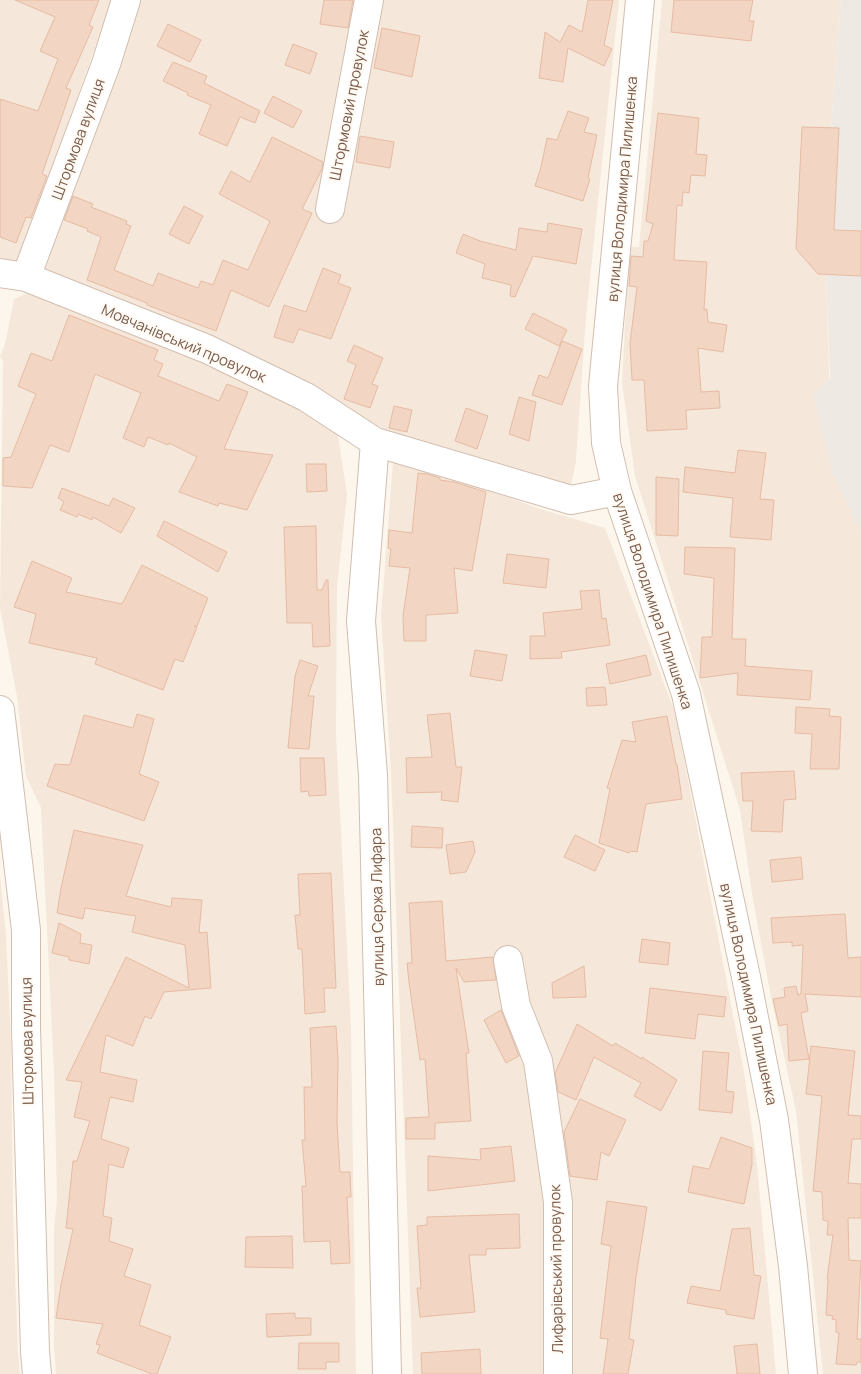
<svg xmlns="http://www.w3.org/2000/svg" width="861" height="1374" font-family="Manrope,sans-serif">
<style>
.residential{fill:#f5e8da}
.industrial{fill:#efe9e4}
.building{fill:#f3d5c3;stroke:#e6bba3}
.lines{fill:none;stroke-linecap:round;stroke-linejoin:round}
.minor-casing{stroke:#d1beb0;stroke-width:30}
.minor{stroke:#fff;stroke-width:28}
.labels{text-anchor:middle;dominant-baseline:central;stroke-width:4;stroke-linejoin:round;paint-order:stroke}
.street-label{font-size:15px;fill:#7a5c4d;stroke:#fffaf3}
</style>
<rect width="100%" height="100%" fill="#fdf6ec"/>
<path class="residential" d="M0,0H112L18,263L0,262Z
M139,0H619L586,317L576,461L570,490L388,431L217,343L38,269Z
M662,0H841L831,128L802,127L826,274L832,472L861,531V1374H823L796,1111L771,997L752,894L740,810L635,476L622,383L629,247H639Z
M30,292L216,365L337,428L347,495L337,587L336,734L351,1027L356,1374H56L54,1346V1229L57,1199L54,1072L41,808L26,776L17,697L0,608L3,360L0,357L5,344L14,299Z
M393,462L432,471L479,486L537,508L605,528L675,712L744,1072L757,1164L776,1374H564V1202L556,1136L547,1086V1064L520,991L515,958H501L504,996L531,1062L550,1206L551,1374H413L391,772L381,616Z
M0,875L6,935L11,1042L13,1210L18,1353L20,1374H0Z"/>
<path class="industrial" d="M841,0H861V531L832,472L813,395L830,378L826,274H818L796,249L802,127L831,128Z"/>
<path class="building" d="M15,0H99L89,25L93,27L66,88L71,90L42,174L47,176L31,218L26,217L16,243L0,237V99L38,111L58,59L40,51L55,17Z
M324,0H353L348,28L320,24Z
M588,0H613L604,45L612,49L604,66L568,48L563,82L539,78L545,32L560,42L569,25L582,32Z
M674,0H753L749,21H754L751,41L671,32Z
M168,24L201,40L190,62L157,46Z
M382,28L420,36L412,77L374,68Z
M293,44L317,53L310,74L285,65Z
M173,62L207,76L204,83L260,111L255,123L240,117L227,146L199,134L211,105L187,95L188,93L163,81Z
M273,96L302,111L293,128L264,113Z
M568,111L589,118L584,132L597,135L588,178L590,179L583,201L535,186L541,167L547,138L557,140Z
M658,113L699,118L696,154L707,155L705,176L691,175L689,193L683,192L682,206L677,205L674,260L707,262L704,310L707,309L708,322L727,325L723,352L698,348L701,392L719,391L720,408L686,410L687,429L647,431L644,380H632L630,343L637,287L629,286L631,256L643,257L644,241H648L653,224L646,221Z
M802,127L839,128L834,230L861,231V276L818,274L796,249Z
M360,136L394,142L390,168L356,162Z
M272,137L323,162L322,169L302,209L312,213L269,307L231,290L216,331L147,305V303L87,280L101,237L87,231L88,229L64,220L73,196L93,204L91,207L127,221L126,224L131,226L114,270L153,286L158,273L198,288L201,281L213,285L223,260L248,270L270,221L219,194L231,171L250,182Z
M184,206L203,216L189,244L169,234Z
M548,223L582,229L576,264L533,256L515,297L510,296L511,285L482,278L485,264L456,253L463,234L480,241L516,250L519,228L547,232Z
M323,268L341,275L338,283L351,288L331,339L299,329L293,343L274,337L284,305L306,312Z
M533,313L567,330L559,346L525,329Z
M69,315L158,350L154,360L163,364L158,376L219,401L227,384L248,392L224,449L273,455L247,510L219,503L218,506L179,492L197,457L169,443L168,445L148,437L144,447L123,438L141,393L95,374L69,452L50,445L32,488L3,486V458L11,457L36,394L18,386L31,353L52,361Z
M562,341L582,349L562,405L532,395L539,375L548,378Z
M354,345L383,358L372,384L378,386L370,408L344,399L356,365L347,361Z
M519,397L536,402L529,441L509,434Z
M394,406L412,410L407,432L389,428Z
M466,408L488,416L477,449L455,441Z
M738,450L766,453L760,499L774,500L771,540L730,537L733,498L683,492L685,467L735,473Z
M306,464H326L327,491L307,492Z
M418,473L427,474L440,478V480L454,482L486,492L472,571L454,568L458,613L426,615V641H404L403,616L410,568L389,566L391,549L388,548L389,530L412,533Z
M656,477L679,479L678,536L656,535Z
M62,488L109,506L113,498L135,508L121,533L93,517L92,520L78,514L77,517L60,510L64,502L58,498Z
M164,521L227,552L218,572L157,536Z
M316,526L317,590H322L326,580H328L330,646L313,647L312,623H287L284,527Z
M685,547L735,548L732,639H746L745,666L812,671L810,700L737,695L738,673L700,678L702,637H712L714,578L684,574Z
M507,554L549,559L546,588L503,583Z
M32,561L72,578L66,592L122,604L142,565L208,598L197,626H194L197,627L183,662L175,659L163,690L95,664L97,658L29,643L36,614L14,607Z
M599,590L602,619L606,618L610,645L561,652L562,658L530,659V636H545L543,613L582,609L580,591Z
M475,650L507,655L502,681L470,676Z
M646,655L651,675L610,684L606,664Z
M300,660L318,666L308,696H314L309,749L288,748L295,676Z
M605,687L607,705L587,706L586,688Z
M796,707L830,709L829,716L841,717L839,769H810L812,734L795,733Z
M450,713L456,767H462L458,802L441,800L442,792L407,793L406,758L432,757L427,715Z
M137,714L154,719L139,774L159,782L144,821L47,786L55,764L70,765L84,715L133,728Z
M667,716L676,764H677L682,799L646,804L637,852L630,851L629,853L599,843L610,789L607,788L622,740L636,742L632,722Z
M300,758H324L326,795L309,796L308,791L301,792Z
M794,771L796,799L784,800L782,832L751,831L753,801H743L741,773Z
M412,826L443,828L442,848L411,847Z
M74,830L143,845L126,896L171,907L172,898L202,900L199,933L207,932L211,988L164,992L151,1019L145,1016L133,1046L106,1035L100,1072L137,1080L133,1102L110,1097L101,1139L129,1148L123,1168L109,1164L103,1216L112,1218L109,1241L133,1249L124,1276L151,1285L139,1325L171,1337L157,1374H152L97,1353L100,1345L96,1344L103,1324L56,1318L61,1285L73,1229L66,1228L73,1161H77L90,1121L74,1117L82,1082L66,1080L126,957L189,988L185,945L132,932L136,916L85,908L83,919L57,913L61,888Z
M575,835L605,850L595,871L564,857Z
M473,841L475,852L466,872L450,874L446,845Z
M801,857L803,879L772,882L770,860Z
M331,873L336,988H324L325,1012L305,1014L302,949H298L295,915H300L298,874Z
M442,901L446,961L493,957L496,980L464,982L456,968L469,1053H466L471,1121L435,1123V1139H406V1118L429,1117L425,1059L420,1060L409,982L407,963H412L409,903Z
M845,914L848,958L861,957V997L805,994L808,1011L801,1013L809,1059L789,1061L787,1024L779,1026L773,999L785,997L784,988L796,986L798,995L801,994L803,945L792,946V942L773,943L771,918Z
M59,923L81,934L80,943L92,945L89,964L69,960V957L52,953Z
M642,939L670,943L668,965L639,962Z
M584,966L586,997L553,998L552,983Z
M650,988L726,997L724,1017L698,1014L695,1039L645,1033Z
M501,1010L519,1056L506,1063L484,1020Z
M577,1024L613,1046L615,1043L642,1059V1057L677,1080L661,1111L634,1096L641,1083L594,1057L576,1100L558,1092L555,1073Z
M336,1026L338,1061L337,1121L340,1172H350L351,1197H347L350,1263L331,1264L330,1241L304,1242L302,1186H306L302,1140H305L304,1087H312L310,1028Z
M811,1046L855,1051L848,1115L861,1116V1139H852L848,1183L861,1184V1218H848L849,1260L861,1261L857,1339H861V1362H857L856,1365L836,1364L839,1333L836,1332V1320L832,1319L833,1316L826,1315L828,1279H827L833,1235H827L828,1221L823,1220L822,1192L813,1191L822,1096L806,1094Z
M703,1051L729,1053L726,1091L734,1092L732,1113L699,1110Z
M580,1099L626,1120L609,1156L601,1152L597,1180L570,1176L564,1132Z
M721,1137L752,1148V1165L744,1204L688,1192L693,1166L709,1169Z
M511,1146L515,1181L428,1191V1156L481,1160L480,1149Z
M607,1201L647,1207L636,1277L629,1339L634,1340L628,1374H603L608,1339L600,1338L611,1246L601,1244Z
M519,1214L520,1248L486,1249V1255H469L475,1312L420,1317L417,1288H421L417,1226L427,1225V1217Z
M750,1228L754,1275L761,1276L754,1319L726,1314V1310L687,1303L691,1286L720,1291L732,1229Z
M292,1236L293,1268L245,1267L246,1237Z
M295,1313V1318H311V1335L267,1337L266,1314Z
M299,1343H339V1362H326V1369H298Z
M757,1344L760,1374H737L734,1346Z
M480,1349L481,1374H422L421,1353Z"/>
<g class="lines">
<defs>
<path id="minor" d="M640,0L603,386L606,443L617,491L686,694L746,977L774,1120L793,1266L803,1374
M330,209L369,0
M0,273L26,277L207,349L306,397L375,442L571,500L617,491
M26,277L106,64L126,0
M375,442L361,621L373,775L387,1374
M0,710L26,930V1028L35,1352L37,1374
M508,960L516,1006L538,1061L558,1202V1374"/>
</defs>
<use href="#minor" class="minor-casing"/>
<use href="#minor" class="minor"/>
</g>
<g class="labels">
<g class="street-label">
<text transform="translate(349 105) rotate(-79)">Штормовий провулок</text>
<text transform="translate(78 139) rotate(-70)">Штормова вулиця</text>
<text transform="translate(622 189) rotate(-85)">вулиця Володимира Пилишенка</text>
<text transform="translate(184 343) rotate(23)">Мовчанівський провулок</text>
<text transform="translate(653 601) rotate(72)">вулиця Володимира Пилишенка</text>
<text transform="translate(377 907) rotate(-91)">вулиця Сержа Лифара</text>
<text transform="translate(749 994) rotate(78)">вулиця Володимира Пилишенка</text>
<text transform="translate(27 1041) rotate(-91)">Штормова вулиця</text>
<text transform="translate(556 1269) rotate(-91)">Лифарівський провулок</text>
</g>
</g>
</svg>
